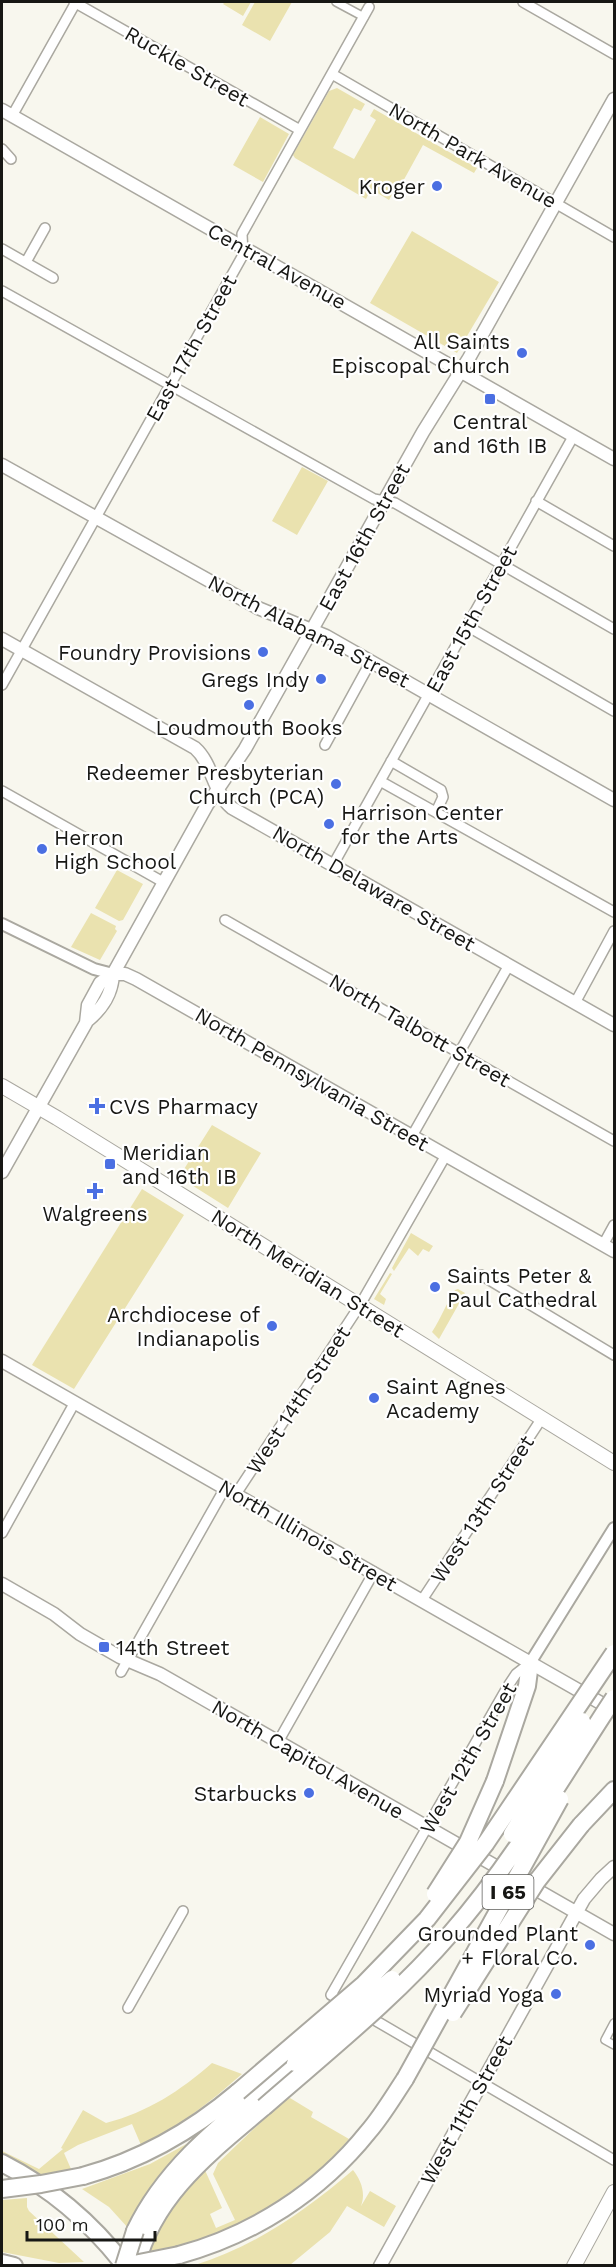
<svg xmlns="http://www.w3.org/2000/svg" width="616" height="2267" font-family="'Work Sans',sans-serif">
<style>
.green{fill:#eae2af}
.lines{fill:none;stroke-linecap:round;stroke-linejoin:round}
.pedestrian-casing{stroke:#aaa8a0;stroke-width:10}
.minor-casing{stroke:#aaa8a0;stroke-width:12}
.tertiary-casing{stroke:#aaa8a0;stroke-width:14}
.secondary-casing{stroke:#aaa8a0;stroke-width:15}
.primary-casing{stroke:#aaa8a0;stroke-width:16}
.motorway-casing{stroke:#aaa8a0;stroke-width:20}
.pedestrian{stroke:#fff;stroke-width:7}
.minor{stroke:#fff;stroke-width:9}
.tertiary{stroke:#fff;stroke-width:10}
.secondary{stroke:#fff;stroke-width:12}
.primary{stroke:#fff;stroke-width:14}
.motorway{stroke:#fff;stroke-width:16}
.motorway-bridge-casing{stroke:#aaa8a0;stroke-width:20;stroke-linecap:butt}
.motorway-bridge{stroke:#fff;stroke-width:16}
.poi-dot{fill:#4b6fe2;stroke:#fff;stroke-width:2}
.labels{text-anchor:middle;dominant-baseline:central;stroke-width:4.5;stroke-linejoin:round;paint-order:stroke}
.shield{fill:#fff;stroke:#5d5d5a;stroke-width:1.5}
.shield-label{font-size:20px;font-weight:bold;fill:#171714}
.street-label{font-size:21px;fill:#171714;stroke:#fff}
.poi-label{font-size:21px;fill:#171714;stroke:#fff;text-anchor:end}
</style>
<rect width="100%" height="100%" fill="#f8f7ee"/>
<path class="green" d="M225,2H251L243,16L223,4Z
M255,2H292L270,41L242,25Z
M337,88L365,104L361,111L354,108L333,148L354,159L376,120L370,116L374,109L477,168L474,173L423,145L401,185L398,184L389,200L371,189L366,199L295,158L293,155L329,91Z
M260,117L289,134L263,182L233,165Z
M412,231L499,282L457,353L370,303Z
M302,467L328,481L297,535L272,521Z
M117,870L143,884L123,920L119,921L95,908Z
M91,913L116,926L115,929L117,931L100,960L71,947Z
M212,1125L261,1153L228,1208L179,1177Z
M142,1189L184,1215L74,1389L32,1365Z
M411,1233L433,1246L429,1252L423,1249L418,1256L409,1248L394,1271L392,1268Z
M390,1273L392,1274L380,1294L386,1299L384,1305L374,1299Z
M458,1289L465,1293L439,1339L432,1332C441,1318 446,1304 455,1290Z
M212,2063L242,2074C210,2102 179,2127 141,2145L132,2124L78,2145L64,2153L71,2169L37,2176L2,2155V2151L39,2169L63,2149L61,2148L83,2110L106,2123C148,2112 180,2091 212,2063Z
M290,2098L313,2112L311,2117L349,2139C308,2188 234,2239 170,2250C163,2252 154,2251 147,2251L170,2206L204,2168L222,2208L210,2214L216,2228L235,2220L213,2174L218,2163L282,2102Z
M201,2136C172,2164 144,2190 129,2229L109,2207L82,2189L150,2164Z
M353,2170C361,2180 366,2193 361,2206L370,2191L396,2206L384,2227L347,2206L330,2232L290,2265H195C256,2246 305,2211 353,2170Z
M27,2198V2207L29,2211L84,2262L59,2263L2,2252V2200Z"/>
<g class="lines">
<defs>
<path id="pedestrian" d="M336,2L364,17
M614,2023L605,2040L614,2045"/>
<path id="minor" d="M74,2L300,130
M523,2L614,54
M332,74L614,237
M12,116L76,2
M2,149L11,159
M2,249L53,278
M26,262L45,228
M2,291L374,499L395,503L614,629
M536,501L614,546
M467,626L614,711
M2,685L243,255L242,234L369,7
M325,745L371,661
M391,761L441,790L443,797L436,812
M380,781L614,912
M2,791L163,882
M333,865L574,435
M225,920L614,1141
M575,1003L614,931
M412,1136L509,965
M603,1245L614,1225
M481,1275L614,1355
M236,1494L360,1305L446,1155
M2,1533L75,1402
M422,1600L542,1418
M121,1672L225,1488
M278,1742L374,1572
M346,2004L331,1995L508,1686L516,1674L530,1663
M128,2008L183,1911
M366,2015L614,2160"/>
<path id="tertiary" d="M2,924L94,969L113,974
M530,1663L614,1528"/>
<path id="secondary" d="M2,110L614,459
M2,465L258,608L326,636L614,800
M2,639L195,748C213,764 213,793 232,808L614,1025
M113,974H125L136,979L614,1251
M87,1021C103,1008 112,994 113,974
M2,1172L86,1023L88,1005L100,983L113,974L207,805L245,749L423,432L469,358L614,99
M2,1361L613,1710
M2,1584L54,1614L80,1634L120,1657L160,1674L614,1934
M380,2266L584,1899L601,1879L614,1867"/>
<path id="primary" d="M2,1086L57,1118L614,1463
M574,2266L614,2192"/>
<path id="motorway" d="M495,1781L527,1686L530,1663
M581,1825L614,1790
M2,2163C49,2187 92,2223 125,2266
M83,2176C141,2160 192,2131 238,2092
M135,2231C169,2159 237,2113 295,2063
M179,2255C253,2235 320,2192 368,2132C382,2116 393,2097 405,2079
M2,2263L14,2266
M136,2266C154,2194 211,2152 264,2107"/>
</defs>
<use href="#pedestrian" class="pedestrian-casing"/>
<use href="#minor" class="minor-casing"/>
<use href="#tertiary" class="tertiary-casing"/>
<use href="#secondary" class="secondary-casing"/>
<use href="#primary" class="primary-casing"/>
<use href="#motorway" class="motorway-casing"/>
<use href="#pedestrian" class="pedestrian"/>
<use href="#minor" class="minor"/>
<use href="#tertiary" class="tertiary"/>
<use href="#secondary" class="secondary"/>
<use href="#primary" class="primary"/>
<use href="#motorway" class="motorway"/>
<defs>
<path id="motorway-bridge" d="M512,1834L582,1721
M435,1894L468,1842L495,1781
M453,2013L537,1881L581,1825
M295,2063L392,1979
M405,2079L560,1799
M238,2092L364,1984L427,1919L486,1843L614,1653
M264,2107C328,2051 395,1998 451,1933C514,1861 562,1777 614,1698
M2,2189L41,2184L83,2176
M124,2266L179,2255
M124,2266L135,2231"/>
</defs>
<use href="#motorway-bridge" class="motorway-bridge-casing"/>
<use href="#motorway-bridge" class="motorway-bridge"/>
</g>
<g class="poi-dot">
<circle cx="437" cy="186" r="6"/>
<circle cx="522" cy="353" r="6"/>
<rect x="484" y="393" width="12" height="12" rx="3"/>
<circle cx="263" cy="652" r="6"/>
<circle cx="321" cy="679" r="6"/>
<circle cx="249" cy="705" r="6"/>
<circle cx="336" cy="784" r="6"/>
<circle cx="329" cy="824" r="6"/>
<circle cx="42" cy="849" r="6"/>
<path d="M94 1097h6v6h6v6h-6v6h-6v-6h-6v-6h6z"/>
<rect x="104" y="1158" width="12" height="12" rx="3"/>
<path d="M92 1182h6v6h6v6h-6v6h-6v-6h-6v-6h6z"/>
<circle cx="435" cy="1287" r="6"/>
<circle cx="272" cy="1326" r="6"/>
<circle cx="374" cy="1398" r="6"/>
<rect x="98" y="1641" width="12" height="12" rx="3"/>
<circle cx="309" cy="1793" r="6"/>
<circle cx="590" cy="1945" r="6"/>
<circle cx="556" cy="1994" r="6"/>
</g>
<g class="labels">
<rect class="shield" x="482.5" y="1875" width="51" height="34" rx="4.5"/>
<g class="shield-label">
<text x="508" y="1892">I 65</text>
</g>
<g class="street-label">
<text transform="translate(187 66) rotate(30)">Ruckle Street</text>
<text transform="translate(473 155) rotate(30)">North Park Avenue</text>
<text transform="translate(277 266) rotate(29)">Central Avenue</text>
<text transform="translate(191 348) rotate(-61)">East 17th Street</text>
<text transform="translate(364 537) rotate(-61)">East 16th Street</text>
<text transform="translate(471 619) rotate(-61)">East 15th Street</text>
<text transform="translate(309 631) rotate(27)">North Alabama Street</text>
<text transform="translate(374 888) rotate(30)">North Delaware Street</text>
<text transform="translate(420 1030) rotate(30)">North Talbott Street</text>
<text transform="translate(312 1079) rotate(30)">North Pennsylvania Street</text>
<text transform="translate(308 1273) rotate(32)">North Meridian Street</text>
<text transform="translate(298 1400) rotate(-57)">West 14th Street</text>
<text transform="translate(482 1509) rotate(-57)">West 13th Street</text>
<text transform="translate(308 1535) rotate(30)">North Illinois Street</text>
<text transform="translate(468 1758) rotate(-60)">West 12th Street</text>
<text transform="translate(308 1759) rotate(30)">North Capitol Avenue</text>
<text transform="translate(466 2110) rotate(-61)">West 11th Street</text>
</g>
<g class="poi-label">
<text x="425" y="186">Kroger</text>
<text x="510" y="341">All Saints<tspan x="510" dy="24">Episcopal Church</tspan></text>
<text x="490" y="421" text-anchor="middle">Central<tspan x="490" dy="24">and 16th IB</tspan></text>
<text x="251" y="652">Foundry Provisions</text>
<text x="309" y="679">Gregs Indy</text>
<text x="249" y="727" text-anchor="middle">Loudmouth Books</text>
<text x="324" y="772">Redeemer Presbyterian<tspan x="324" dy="24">Church (PCA)</tspan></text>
<text x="341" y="812" text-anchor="start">Harrison Center<tspan x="341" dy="24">for the Arts</tspan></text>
<text x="54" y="837" text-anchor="start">Herron<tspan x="54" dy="24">High School</tspan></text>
<text x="109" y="1106" text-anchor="start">CVS Pharmacy</text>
<text x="122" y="1152" text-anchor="start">Meridian<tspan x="122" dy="24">and 16th IB</tspan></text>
<text x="95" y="1213" text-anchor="middle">Walgreens</text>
<text x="447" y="1275" text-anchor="start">Saints Peter &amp;<tspan x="447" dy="24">Paul Cathedral</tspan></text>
<text x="260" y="1314">Archdiocese of<tspan x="260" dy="24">Indianapolis</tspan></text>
<text x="386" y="1386" text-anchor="start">Saint Agnes<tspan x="386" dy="24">Academy</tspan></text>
<text x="116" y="1647" text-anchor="start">14th Street</text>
<text x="297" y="1793">Starbucks</text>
<text x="578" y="1933">Grounded Plant<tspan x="578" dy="24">+ Floral Co.</tspan></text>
<text x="544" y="1994">Myriad Yoga</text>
</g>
</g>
<rect width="616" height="2267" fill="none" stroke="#171714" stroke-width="6"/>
<path d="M27 2231v9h128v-9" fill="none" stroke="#171714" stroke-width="3"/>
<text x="36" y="2231" font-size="18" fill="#171714" stroke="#ffffff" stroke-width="4.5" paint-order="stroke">100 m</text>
</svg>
